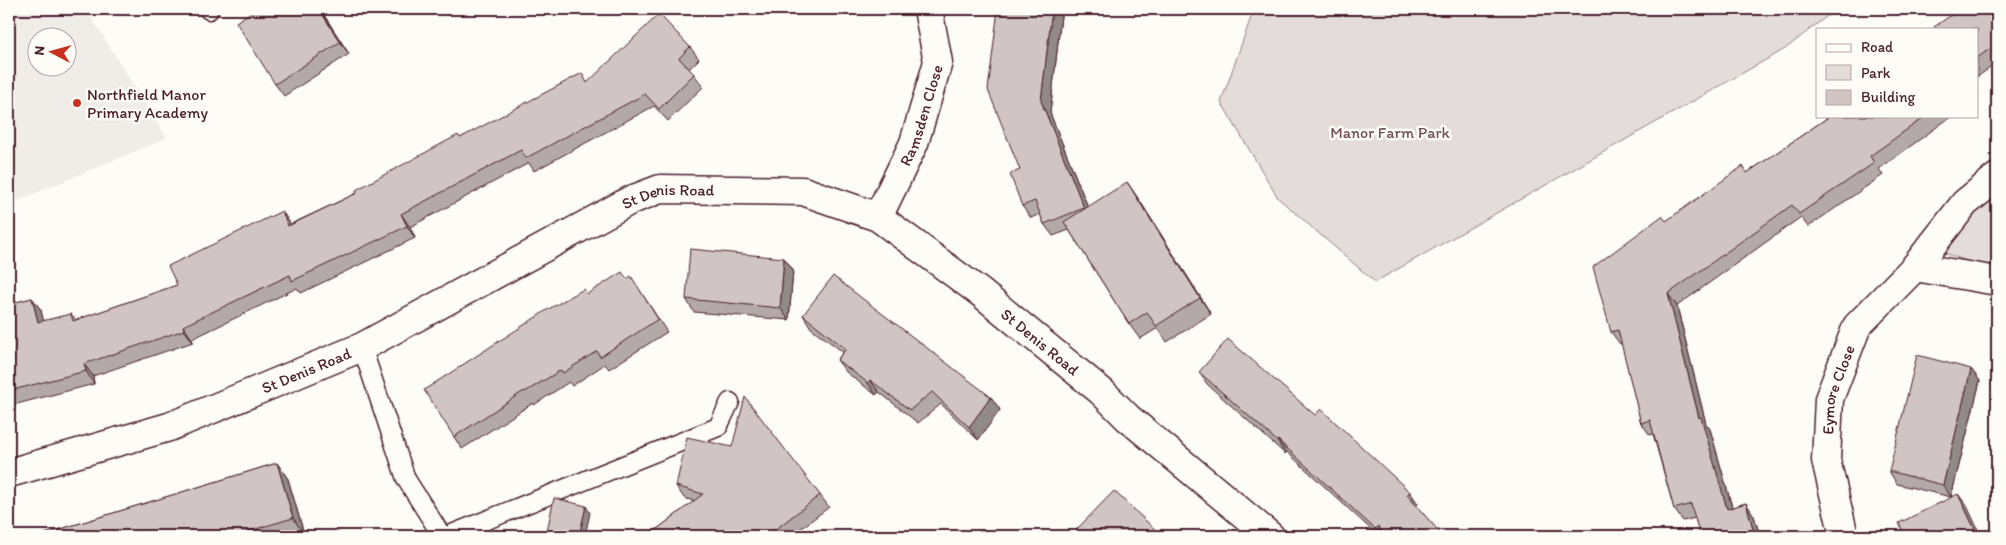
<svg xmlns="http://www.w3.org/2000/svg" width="2006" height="545" font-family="Itim,sans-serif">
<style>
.built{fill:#f0ece8;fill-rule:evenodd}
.green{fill:#e3dcda;stroke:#967e82}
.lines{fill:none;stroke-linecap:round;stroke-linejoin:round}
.lane-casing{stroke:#4a1f2b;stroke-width:21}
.street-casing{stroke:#4a1f2b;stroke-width:31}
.lane{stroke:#fdfcf7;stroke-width:18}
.street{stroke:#fdfcf7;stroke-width:28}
.wall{fill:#b3a9a9;stroke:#4a1f2b}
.shaded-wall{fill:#928a89;stroke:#4a1f2b}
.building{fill:#d0c5c4;stroke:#4a1f2b}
.poi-dot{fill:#c8321e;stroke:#fdfcf7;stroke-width:2}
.labels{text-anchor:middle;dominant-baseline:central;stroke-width:5;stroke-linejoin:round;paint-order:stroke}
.poi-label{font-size:16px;fill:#4a1f2b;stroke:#fdfcf7;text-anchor:start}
.street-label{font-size:16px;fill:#4a1f2b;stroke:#fdfcf7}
.park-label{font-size:16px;fill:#704e57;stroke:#fdfcf7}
</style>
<rect width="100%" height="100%" fill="#fdfcf7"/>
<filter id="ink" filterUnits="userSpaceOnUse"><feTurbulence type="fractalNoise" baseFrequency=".02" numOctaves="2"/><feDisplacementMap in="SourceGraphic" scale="10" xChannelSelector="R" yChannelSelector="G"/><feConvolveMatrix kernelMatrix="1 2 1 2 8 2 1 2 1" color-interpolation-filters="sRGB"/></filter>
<g filter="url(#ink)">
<path class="built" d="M9,9H86L167,138L9,204ZM38,38H68V68H38Z"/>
<path class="green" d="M1254,9H1836L1785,49L1375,282L1278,198L1221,102Z
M1997,191V272L1945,253L1958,222Z"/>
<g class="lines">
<defs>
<path id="lane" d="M208,9L209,10
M362,347L406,479L442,536
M447,536L718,427L730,402"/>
<g id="street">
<path id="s1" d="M878,217L914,143L938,62L928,9"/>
<path d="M1915,267L1997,281"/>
<path id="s2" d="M9,473L169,427L362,347L631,200L660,189L803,191L878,217L981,293L1102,392L1128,418L1270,536"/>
<path id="s3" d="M1844,536L1826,460L1829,399L1857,326L1915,267L1965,203L1997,177"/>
</g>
</defs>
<use href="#lane" class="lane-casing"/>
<use href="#street" class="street-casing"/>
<use href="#lane" class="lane"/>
<use href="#street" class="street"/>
</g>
<path class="wall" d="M103,9H110L105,12Z
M256,9H320L349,54L284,96L275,84Z
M998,9H1056L1061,16L1050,113L1088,207L1138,198L1211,314L1167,342L1158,328L1140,339L1129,324L1069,230L1053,236L1044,224L1040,214L1031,218L1022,206L1020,170Z
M1997,9V63L1977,77V29Z
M690,47L699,59L689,69L694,74L703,87L668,121L654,106L534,171L529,163L410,227L415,238L301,293L297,288L192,339L193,342L93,376L94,384L9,406V304L32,298L41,310L43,321L71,314L76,320L177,285L291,224L357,193L460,138L588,82Z
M1830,116H1952L1879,169L1883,175L1808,227L1801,217L1677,306L1706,424L1710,429L1732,507L1746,503L1754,516L1760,536H1700L1695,518L1683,521L1674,509L1653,434L1650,435L1641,423L1622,344H1620L1611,332L1666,221L1747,173Z
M784,258L793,270L789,320L694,312L686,299Z
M627,279L639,289L667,332L609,369L605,364L572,386L569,382L534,405L533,403L462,449L454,437L584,289L587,294Z
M803,315L991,397L1000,410L978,440L941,404L918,423L879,392L876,395L846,372L837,360L843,352L811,328Z
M1971,369L1980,381L1951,497L1897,484L1889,471Z
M1199,372L1315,415L1410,492L1418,504L1416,506L1443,536H1378L1287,452L1285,454L1207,384Z
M277,463L288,479L304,534L295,536H38Z
M676,486L820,495L829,507L791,536H648L694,501L684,498Z"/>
<path class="shaded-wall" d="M319,9H320L349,54L340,42Z
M1052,9H1056L1061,16L1050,113L1093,220L1084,208L1041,101Z
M1127,182L1138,198L1211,314L1200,298Z
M282,211L290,223L297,238L288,226Z
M401,214L410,227L415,238L407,226Z
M784,258L793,270L789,320L780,308Z
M1668,294L1677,306L1706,424L1710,429L1736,521L1727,509L1699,418Z
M32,298L41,310L47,335L38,322Z
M183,326L192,339L193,342L184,330Z
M84,364L93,376L94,384L86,371Z
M1971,369L1980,381L1951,497L1943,485Z
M870,380L879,392L876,395L868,383Z
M991,397L1000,410L978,440L969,427Z
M1278,440L1287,452L1285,454L1277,441Z
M277,463L288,479L304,534L293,518Z
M1410,492L1418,504L1415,508L1407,495Z
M1958,494L1967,506L1981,536H1978Z
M1746,503L1754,516L1760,536H1755Z
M586,506L590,513L585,536H579Z
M1378,526L1385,536H1380L1375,529Z"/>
<path class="building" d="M256,9H319L340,42L275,84L236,22Z
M998,9H1052L1041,101L1084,208L1044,224L1035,201L1022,206L1010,174L1020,170L988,90Z
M1960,9H1997V44L1977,58V29H1935L1934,27Z
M659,14L690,47L679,58L694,74L659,109L645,94L526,158L521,150L401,214L407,226L292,281L290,275L183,326L184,330L84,364L86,371L9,391V304L32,298L38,322L71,314L73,321L177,285L168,266L282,211L288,226L357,193L356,190L458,135L460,138L582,73L587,83Z
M1830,116H1926L1870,156L1874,163L1799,214L1792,205L1668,294L1699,418L1701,417L1727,509L1746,503L1755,536H1700L1691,504L1674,509L1650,420L1641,423L1618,330L1611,332L1593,267L1662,216L1666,221L1743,166L1747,173Z
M1127,182L1200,298L1156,326L1147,312L1129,324L1064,222Z
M690,249L784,258L780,308L686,299Z
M622,272L627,279L631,276L658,319L600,357L597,351L563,373L561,370L525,392L524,391L454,437L424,390L547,310L584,289L587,294Z
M833,276L991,397L969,427L932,392L910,410L870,380L868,383L837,360L846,349L803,315Z
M1228,339L1315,415L1321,409L1410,492L1407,495L1443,536H1386L1378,526L1375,529L1278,440L1277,441L1199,372Z
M1917,355L1971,369L1943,485L1889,471Z
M745,397L820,495L767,536H648L703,494L676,486L687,437L732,447Z
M277,463L293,518L232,536H38Z
M1114,491L1162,536H1082L1076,530Z
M1958,494L1978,536H1905L1899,523Z
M554,498L586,506L579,536H546Z"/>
</g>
<circle class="poi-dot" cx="77" cy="103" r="5"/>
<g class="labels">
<g class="poi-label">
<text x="87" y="94">Northfield Manor<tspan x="87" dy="18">Primary Academy</tspan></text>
</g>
<g class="street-label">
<text stroke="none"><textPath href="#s1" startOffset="111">Ramsden Close</textPath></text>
<text stroke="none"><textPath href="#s2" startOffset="720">St Denis Road</textPath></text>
<text stroke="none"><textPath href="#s2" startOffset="1140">St Denis Road</textPath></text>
<text stroke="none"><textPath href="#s2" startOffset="315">St Denis Road</textPath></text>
<text stroke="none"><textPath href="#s3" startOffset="150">Eymore Close</textPath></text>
</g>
<g class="park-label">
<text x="1390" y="132">Manor Farm Park</text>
</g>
</g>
<rect width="2006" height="545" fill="none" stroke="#fdfcf7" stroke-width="30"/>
<rect x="15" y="15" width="1976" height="515" fill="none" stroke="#4a1f2b" stroke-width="2" filter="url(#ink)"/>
<rect x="1816" y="28" width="162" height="90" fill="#fdfcf7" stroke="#b5a4a5"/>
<rect x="1826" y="44" width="25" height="8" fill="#fdfcf7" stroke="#b5a4a5"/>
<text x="1861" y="52" font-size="15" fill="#4a1f2b">Road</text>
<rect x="1826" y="65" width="25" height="15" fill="#e3dcda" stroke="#b5a4a5"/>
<text x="1861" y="78" font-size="15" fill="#4a1f2b">Park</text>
<rect x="1826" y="90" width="25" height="15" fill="#d0c5c4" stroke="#b5a4a5"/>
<text x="1861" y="102" font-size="15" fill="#4a1f2b">Building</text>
<g transform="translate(52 52) rotate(276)"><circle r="24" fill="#fdfcf7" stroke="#b5a4a5"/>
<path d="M0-4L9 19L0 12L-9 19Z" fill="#c8321e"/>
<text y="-8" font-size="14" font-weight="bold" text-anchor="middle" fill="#4a1f2b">N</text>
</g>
</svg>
